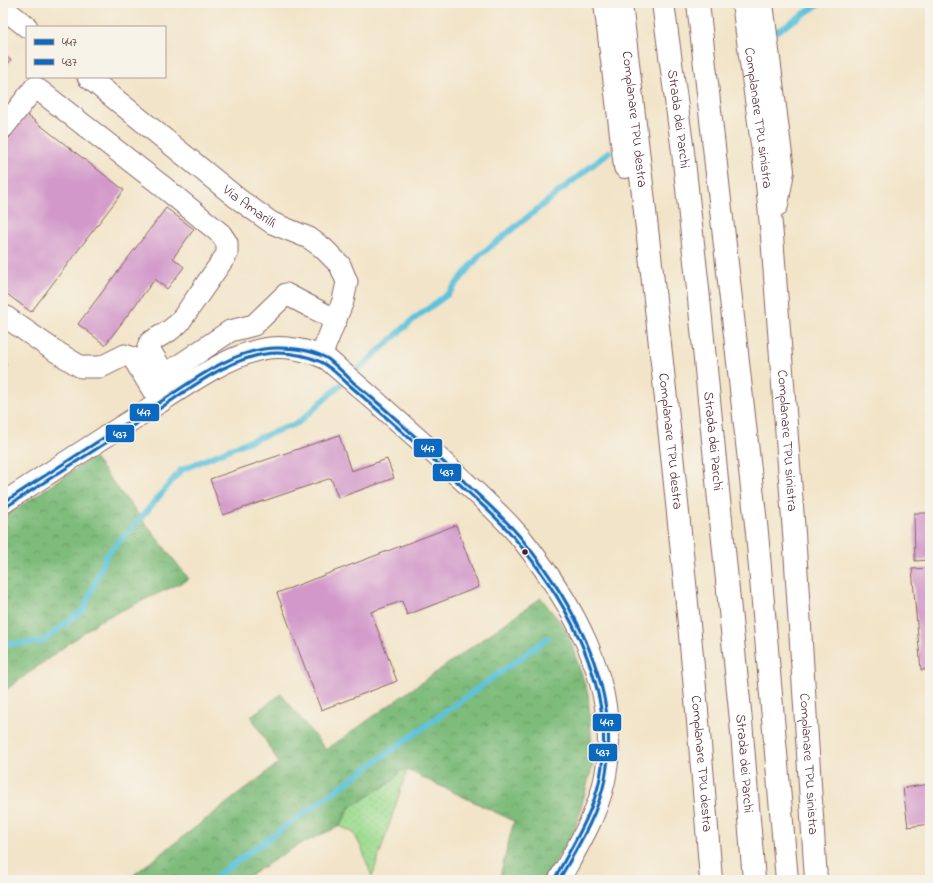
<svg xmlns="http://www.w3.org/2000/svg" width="933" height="883" font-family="'Indie Flower',sans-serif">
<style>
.grass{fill:url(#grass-dots);stroke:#747e5e}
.forest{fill:url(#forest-crowns);stroke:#646e54}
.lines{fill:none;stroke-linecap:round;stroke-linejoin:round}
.stream{stroke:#5dc2db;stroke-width:6}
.building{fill:#d298ca}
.minor-casing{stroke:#856462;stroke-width:23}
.highway-casing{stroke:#856462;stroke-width:24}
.path{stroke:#856462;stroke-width:2.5;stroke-dasharray:1 3;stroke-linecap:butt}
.minor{stroke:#fff;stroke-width:21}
.highway{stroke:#fff;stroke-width:22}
.bus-1-casing{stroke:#f7f3e8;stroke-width:6}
.bus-2-casing{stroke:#f7f3e8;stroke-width:6}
.bus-1{stroke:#0c69bf;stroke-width:3}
.bus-2{stroke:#0c69bf;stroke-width:3}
.bus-dot{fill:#4a1f2b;stroke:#f7f3e8;stroke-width:1.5}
.labels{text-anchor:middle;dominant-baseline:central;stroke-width:4;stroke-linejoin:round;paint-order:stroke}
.street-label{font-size:14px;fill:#4a1f2b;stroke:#f7f3e8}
.line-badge{stroke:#f7f3e8;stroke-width:1.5}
.badge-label{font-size:11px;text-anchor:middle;font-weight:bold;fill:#fff}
</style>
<defs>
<pattern id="grass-dots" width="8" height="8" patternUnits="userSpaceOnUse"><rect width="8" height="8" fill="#9edd92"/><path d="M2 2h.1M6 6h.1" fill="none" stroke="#8abd7e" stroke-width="1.8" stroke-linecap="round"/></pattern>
<pattern id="forest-crowns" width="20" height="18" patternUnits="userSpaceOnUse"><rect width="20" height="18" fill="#7ebc7c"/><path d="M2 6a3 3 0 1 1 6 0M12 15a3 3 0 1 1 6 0" fill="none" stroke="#699866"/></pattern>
</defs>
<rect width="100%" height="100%" fill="#f7f3e8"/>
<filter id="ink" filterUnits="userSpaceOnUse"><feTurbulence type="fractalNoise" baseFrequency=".025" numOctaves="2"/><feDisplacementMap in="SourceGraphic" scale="8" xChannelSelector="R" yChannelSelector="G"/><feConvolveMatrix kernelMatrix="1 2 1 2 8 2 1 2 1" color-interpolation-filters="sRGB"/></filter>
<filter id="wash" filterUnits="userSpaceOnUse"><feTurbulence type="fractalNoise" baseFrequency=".012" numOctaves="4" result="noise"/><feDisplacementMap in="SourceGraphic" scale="16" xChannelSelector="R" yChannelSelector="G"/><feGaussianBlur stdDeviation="0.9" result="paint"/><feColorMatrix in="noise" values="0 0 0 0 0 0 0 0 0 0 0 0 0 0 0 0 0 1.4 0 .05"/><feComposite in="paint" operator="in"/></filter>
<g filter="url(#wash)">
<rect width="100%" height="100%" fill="#f2e4c8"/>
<path class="grass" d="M407,770L372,877L362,849L354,833L340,826L349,808L394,780L399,771Z"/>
<path class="forest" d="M93,457L189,579L99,621L3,692V518Z
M541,598L567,631L588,694L593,763L575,830L544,880H499L514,821L407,770L399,771L394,780L349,808L340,826L296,846L243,880H127L279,763L251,716L281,694L326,750Z"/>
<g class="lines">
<path class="stream" d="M777,31L821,3
M3,640L8,644L42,642L84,609L106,556L146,512L181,470L237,446L298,423L414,319L448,294L480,255L609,152
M215,880L218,875L548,638"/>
</g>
<g id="blocks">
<path class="building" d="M3,54L11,60L3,69Z
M27,115L124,190L31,312L3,291V146Z
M166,208L194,229L173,258L184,267L167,289L155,279L105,345L78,324Z
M3,361L7,364L3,369Z
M339,435L351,471L387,459L394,478L338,498L331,478L223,515L210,479Z
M914,513H930V560L915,561Z
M456,525L479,587L407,615L402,601L371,612L397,681L321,710L277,593Z
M930,568V669L921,670L912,569Z
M930,784V824L908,827L903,788Z"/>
</g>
</g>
<g filter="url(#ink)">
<use href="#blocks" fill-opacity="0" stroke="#856462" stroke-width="1"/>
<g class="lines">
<defs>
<g id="minor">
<path d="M3,8L27,27"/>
<path id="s1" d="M88,77L237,198L272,223L309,238L323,248L340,265L347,282L343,301L321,356"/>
<path d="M3,128L35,87L161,185L221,234L227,243V254L179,323L169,331L150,342L148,347L165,375L176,391"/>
<path d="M3,315L52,349L81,367H101L125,355L133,358L160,402"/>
<path d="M165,375L230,331L254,325L286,294L336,320"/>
<path d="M3,503C52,471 101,439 151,408C182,388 226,356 263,349C284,345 308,350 327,359C361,388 394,417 426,446C445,464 464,481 483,499C496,511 509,524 521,538C572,602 617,680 607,766C602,808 579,844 559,880"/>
</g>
<g id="highway">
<path d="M605,3L625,167"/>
<path id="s2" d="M621,3C655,295 689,587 711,880"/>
<path id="s3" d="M663,3L683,152L698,289L741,721L754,880"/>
<path d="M698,3L757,533L787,880"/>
<path id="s4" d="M743,3L766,174L772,236L794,533L816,880"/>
<path d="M762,3L783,171L777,205"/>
</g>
</defs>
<use href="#minor" class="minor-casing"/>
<use href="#highway" class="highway-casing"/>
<path class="path" d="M3,877L4,880"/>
<use href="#minor" class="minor"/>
<use href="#highway" class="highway"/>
<defs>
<path id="bus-1" d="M3,503C51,472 99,440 148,410C186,386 232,347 279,348C294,348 314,351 328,359C337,366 346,375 354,383C374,399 393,416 411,433C432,451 451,469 471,488C488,504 506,520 521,538C575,604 622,691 605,779C598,815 577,848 559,880"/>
<path id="bus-2" d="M6,507C55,475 104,444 153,413C188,390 234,353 277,353C292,353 308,356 321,362C331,367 340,377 348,384C368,401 388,419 408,437C428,454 448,473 467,491C484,507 502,522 516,540C570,605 617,692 600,778C593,814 572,846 555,878"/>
</defs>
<use href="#bus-1" class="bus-1-casing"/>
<use href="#bus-2" class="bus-2-casing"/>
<use href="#bus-1" class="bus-1"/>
<use href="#bus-2" class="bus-2"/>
</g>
</g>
<circle class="bus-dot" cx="525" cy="552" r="3.5"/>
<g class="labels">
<g class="street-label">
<text stroke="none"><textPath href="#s4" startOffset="116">Complanare TPU sinistra</textPath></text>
<text stroke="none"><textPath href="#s2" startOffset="117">Complanare TPU destra</textPath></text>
<text stroke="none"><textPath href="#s3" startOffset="117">Strada dei Parchi</textPath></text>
<text stroke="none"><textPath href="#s1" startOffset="207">Via Amarilli</textPath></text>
<text stroke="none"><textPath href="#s2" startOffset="441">Complanare TPU destra</textPath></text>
<text stroke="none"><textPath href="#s3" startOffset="441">Strada dei Parchi</textPath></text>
<text stroke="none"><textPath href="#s4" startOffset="440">Complanare TPU sinistra</textPath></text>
<text stroke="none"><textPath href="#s3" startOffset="765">Strada dei Parchi</textPath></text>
<text stroke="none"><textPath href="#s2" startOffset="765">Complanare TPU destra</textPath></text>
<text stroke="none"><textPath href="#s4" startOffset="764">Complanare TPU sinistra</textPath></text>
</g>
</g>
<g class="line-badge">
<rect x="129" y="403" width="31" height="19" rx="4" fill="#0c69bf"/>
<rect x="105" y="424" width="30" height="19" rx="4" fill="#0c69bf"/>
<rect x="413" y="438" width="30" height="20" rx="4" fill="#0c69bf"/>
<rect x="432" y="463" width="30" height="19" rx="4" fill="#0c69bf"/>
<rect x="592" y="713" width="30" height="19" rx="4" fill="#0c69bf"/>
<rect x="588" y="743" width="30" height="19" rx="4" fill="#0c69bf"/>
</g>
<g class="badge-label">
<text x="144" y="416">447</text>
<text x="120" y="438">437</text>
<text x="428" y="452">447</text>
<text x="447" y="476">437</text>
<text x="607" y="726">447</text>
<text x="603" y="756">437</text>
</g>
<rect width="933" height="883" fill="none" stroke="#f7f3e8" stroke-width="16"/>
<rect x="26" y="26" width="140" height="52" fill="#f7f3e8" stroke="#b29e9c"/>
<rect x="34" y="39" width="20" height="6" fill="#0c69bf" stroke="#b29e9c"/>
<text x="62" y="46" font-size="12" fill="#4a1f2b">447</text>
<rect x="34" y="59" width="20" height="6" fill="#0c69bf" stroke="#b29e9c"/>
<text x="62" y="66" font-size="12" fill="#4a1f2b">437</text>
</svg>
